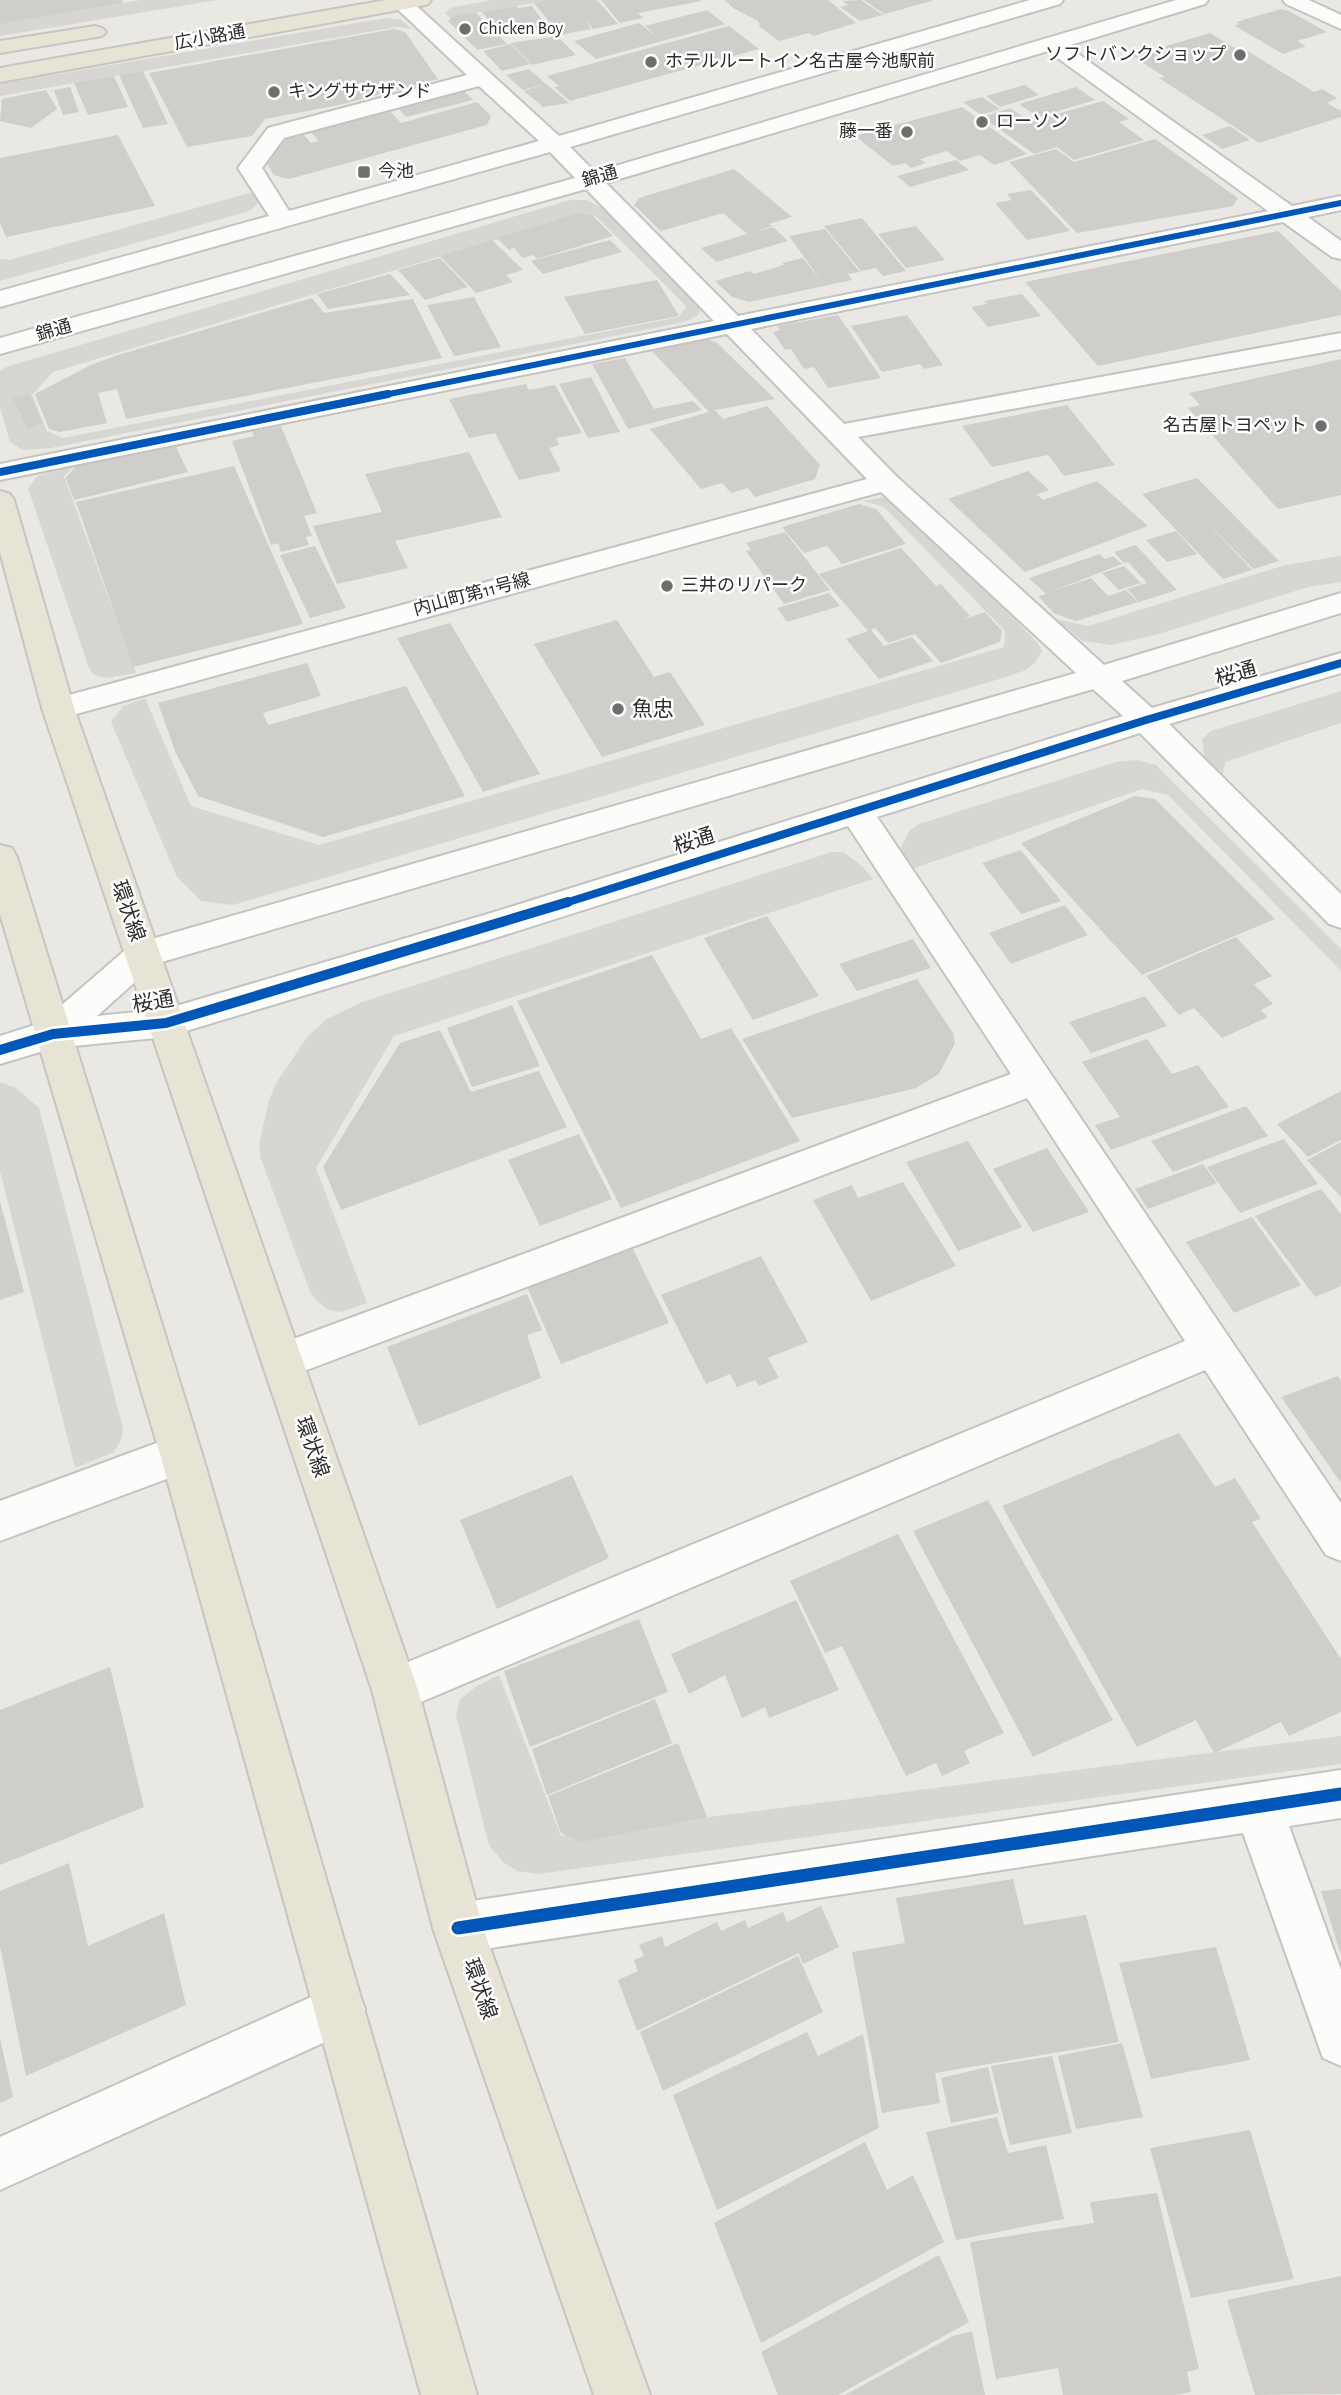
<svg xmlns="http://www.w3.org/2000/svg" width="1341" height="2395" font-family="'Alegreya Sans','Noto Sans JP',sans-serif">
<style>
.plaza{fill:#d8d6d2;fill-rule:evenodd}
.building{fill:#cfceca}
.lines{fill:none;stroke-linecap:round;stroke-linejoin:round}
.minor-casing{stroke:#c4c3c3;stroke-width:4}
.major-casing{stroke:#c6c5c3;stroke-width:4}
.minor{fill:#fcfcfb;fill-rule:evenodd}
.major{fill:#e7e4d6;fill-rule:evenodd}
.cycleway-far3-casing{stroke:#fff;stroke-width:9}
.cycleway-far2-casing{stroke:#fff;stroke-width:11}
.cycleway-far1-casing{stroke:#fff;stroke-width:15}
.cycleway-casing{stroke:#fff;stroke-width:18}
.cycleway-far3{stroke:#0057b8;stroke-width:6}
.cycleway-far2{stroke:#0057b8;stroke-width:8}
.cycleway-far1{stroke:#0057b8;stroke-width:10}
.cycleway{stroke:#0057b8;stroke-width:13}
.poi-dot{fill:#6f6e6d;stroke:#fff;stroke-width:2.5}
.labels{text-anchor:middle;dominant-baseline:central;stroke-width:5;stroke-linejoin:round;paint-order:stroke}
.far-poi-label{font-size:18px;fill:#2d2d2d;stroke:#fff;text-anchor:start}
.far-street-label{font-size:18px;fill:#2d2d2d;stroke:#fff}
.street-label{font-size:21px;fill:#2d2d2d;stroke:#fff}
.poi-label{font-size:21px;fill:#2d2d2d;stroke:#fff;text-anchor:start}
</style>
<rect width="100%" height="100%" fill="#eae8e3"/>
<path class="plaza" d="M141,0H218L0,36V23Z
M491,0H550L459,16L454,22L445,13L450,8Z
M386,18L401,20L412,29L397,27L0,96V84Z
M253,192L259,201L252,209L243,213L0,281V259L9,260Z
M570,200H587L602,208L698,304L700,311L697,316L684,322L51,448L23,450L10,442L0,408V371L6,367ZM583,214L596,216L686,306L679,317L63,438L47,431L32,395L53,372Z
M74,466L64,476L136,673L106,678L94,675L89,668L28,488L37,476Z
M885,497L900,504L1037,642L1042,651L1035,663L1026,670L1003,678L233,905L201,901L177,877L111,722L123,706L145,698L191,806L319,845L1004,647L1005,631L884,507L863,501Z
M1341,556V582L1308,587L1159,634L1111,645L1083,641L1056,619L1088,626L1285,565Z
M1341,691V723L1225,762L1222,780L1205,760L1202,739L1211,731Z
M1137,760L1156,765L1341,949V971L1168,795L1142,789L912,869L901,848L909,831L919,824L1116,762Z
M832,852H843L862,866L873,879L394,1036L316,1168L367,1303L341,1312L329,1310L318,1302L311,1294L261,1159L259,1144L269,1100L278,1080L308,1036L327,1019L362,1002Z
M0,1082L16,1088L39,1108L123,1428L121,1440L114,1452L75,1468L0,1171Z
M499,1675L561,1836L1341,1736V1764L538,1874L517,1871L503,1862L489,1845L456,1715L460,1699L477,1686Z"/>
<path class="building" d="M0,0H121L123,3L0,24Z
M549,0H597L618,24L593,29L585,19L591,29L560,35L534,3Z
M601,0H701V1L638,13L643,18L620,23Z
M725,0H828L856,23L813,36L809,33L779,41L760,27L758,21L733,8Z
M861,0L883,15L860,21L840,7L848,5L842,1Z
M864,0H932V1L884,14Z
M516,6L518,8L532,6L544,22L535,23L541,30L528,32L526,30L499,34L482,12Z
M1281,9L1289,11L1327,32L1297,41L1306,46L1283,54L1235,26L1239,24L1236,22Z
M707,10L725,24L596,59L574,41L639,23L658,38L645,26Z
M476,13L507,44L477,50L448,21L454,16Z
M729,26L759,49L570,101L554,87L559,86L547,76Z
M549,28L576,55L532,65L511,43L551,37L543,30Z
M394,29L405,32L438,79L339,105L265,119L252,136L187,147L149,73Z
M1210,33L1241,52L1246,50L1314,92L1322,89L1337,98L1327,103L1341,111V117L1259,143L1159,78L1165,77L1132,56Z
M511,44L530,64L502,71L483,51Z
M529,69L546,84L569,103L543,107L524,91L544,84L523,90L506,75Z
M143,71L168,124L143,128L119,75Z
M114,76L128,107L88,115L74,83Z
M1025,85L1039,95L1000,107L986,96Z
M70,87L79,112L63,115L54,90Z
M1076,87L1095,100L1038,117L1019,104Z
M462,89L473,100L406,117L396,106Z
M46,90L57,109L31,128L0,121L2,99Z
M982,97L1000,109L981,115L963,102Z
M1103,101L1129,119L1119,122L1144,140L1074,160L1057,147L1034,154L982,117L1010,108L1029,121L1008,128Z
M477,102L491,116L487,125L289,179L274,175L266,162L290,135L301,132L311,143L319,141L311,132L390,111L401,123Z
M962,107L1027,154L994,165L980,155L960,161L947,151L920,159L926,163L911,168L905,163L893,166L855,136Z
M1230,126L1250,140L1222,149L1202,135Z
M118,135L155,206L6,237L0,223V158Z
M1155,139L1238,198L1233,206L1077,233L1009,162L1056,149L1074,162Z
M956,160L969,170L910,187L897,176Z
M734,169L792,217L769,224L772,226L753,233L773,227L788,241L716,262L701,248L747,234L723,213L661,231L634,205L639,198Z
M1031,190L1070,231L1027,240L995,203L1012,200L1007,194Z
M579,213L592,215L613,236L537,259L533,255L523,258L514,248L509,250L497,238Z
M862,218L906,271L883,276L876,268L861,271L824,226Z
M916,226L945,260L906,268L878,234Z
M825,229L860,272L848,274L852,280L749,302L732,297L715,281L750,271L754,274L784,265L782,263L803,258L823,283L789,236Z
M1278,231L1341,291V315L1098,366L1025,282Z
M492,240L523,270L506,275L513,282L476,293L440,256Z
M610,240L622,252L543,274L531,261Z
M440,258L468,287L425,300L398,270Z
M390,274L410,295L328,309L317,294Z
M657,280L679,316L585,334L564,297Z
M1022,294L1041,316L988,327L971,307L987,304L984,301Z
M474,297L501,347L454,356L427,305Z
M312,298L324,313L413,299L442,358L126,419L117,389L98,393L107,423L60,432L49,429L35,394L91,365L118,355Z
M838,315L881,378L828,388L814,367L804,369L791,349L785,350L773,332L780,330L777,326Z
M907,315L943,365L924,369L920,364L882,372L851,326Z
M706,339L717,343L775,399L715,410L723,419L767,406L820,465L815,479L755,497L748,488L731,493L722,483L701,489L650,429L709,412L652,351Z
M625,358L654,409L693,401L702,410L628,429L592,364Z
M1341,359V495L1278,509L1188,408L1200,405L1189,393Z
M591,377L620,432L588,438L559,384Z
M526,384L529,390L555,385L582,433L556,438L559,445L549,448L561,471L519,480L495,433L469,438L449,399Z
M29,394L43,423L27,428L13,398Z
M1067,405L1115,465L1064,476L1048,455L992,467L962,426Z
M281,426L317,513L304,516L312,536L306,537L309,545L281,552L278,543L271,545L232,441L254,436L252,431Z
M176,447L188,472L74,500L66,478L76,466Z
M469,452L502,517L395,541L408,568L337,584L313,526L382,512L365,474Z
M234,466L303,624L133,667L76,502Z
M1028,471L1049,490L1037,494L1043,500L1097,481L1148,526L1025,572L948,499Z
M1197,478L1279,561L1253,569L1199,514L1252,570L1223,579L1142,494Z
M859,504L876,509L906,544L842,564L827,546L804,553L782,527Z
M1176,531L1197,554L1167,562L1146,540Z
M785,532L830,590L784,604L746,551L751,550L746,543Z
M1136,545L1177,590L1139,602L1127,589L1147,583L1128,562L1124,563L1114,552Z
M315,546L346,608L310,618L280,555Z
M901,548L936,586L941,584L970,616L962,620L985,612L1002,631L1000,642L941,663L915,634L888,643L875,628L871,630L884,646L912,637L933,661L879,679L846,639L868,631L819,574Z
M1100,554L1105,559L1113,556L1122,564L1048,593L1091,578L1108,596L1126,590L1138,602L1076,621L1055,614L1038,596L1046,594L1029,578Z
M1124,566L1141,583L1119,590L1102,573Z
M829,593L840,606L787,622L777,608Z
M617,620L654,677L670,672L705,725L602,757L534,644Z
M450,623L540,774L483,792L397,638Z
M307,663L321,696L263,713L268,725L406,686L465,796L323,837L198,796L175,751L158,703Z
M1135,796L1155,799L1275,919L1142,975L1021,843Z
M1021,850L1061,901L1021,914L982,863Z
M1065,905L1088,935L1011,964L989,933Z
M767,916L819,996L753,1020L704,938Z
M1236,937L1272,976L1254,984L1273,1004L1261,1010L1268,1017L1222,1038L1194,1008L1179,1015L1146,976Z
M913,939L931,968L857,991L839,964Z
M652,955L701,1039L731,1028L800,1141L621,1208L517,1001Z
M917,979L953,1033L955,1043L939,1074L916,1088L792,1118L742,1039Z
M1145,996L1167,1026L1091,1053L1069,1022Z
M512,1005L540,1066L472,1087L447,1028Z
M440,1030L471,1092L539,1071L567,1127L341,1210L323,1167L400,1043Z
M1147,1039L1172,1074L1198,1065L1229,1107L1111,1150L1095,1125L1120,1117L1082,1062Z
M1341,1091V1140L1308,1157L1277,1124Z
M1246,1106L1268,1136L1173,1172L1151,1141Z
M579,1134L612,1199L540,1226L508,1160Z
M1284,1139L1318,1184L1240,1213L1207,1167Z
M968,1141L1022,1227L958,1251L906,1162Z
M1341,1142V1197L1307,1160Z
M1047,1148L1089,1212L1033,1232L993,1169Z
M1203,1164L1217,1183L1148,1209L1135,1189Z
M903,1182L956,1266L871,1301L813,1200L852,1185L858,1198Z
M1321,1189L1341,1214V1286L1315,1297L1255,1216Z
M0,1201L24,1292L0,1300Z
M1252,1217L1301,1285L1234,1313L1186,1242Z
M633,1249L669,1323L561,1364L527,1287Z
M761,1256L808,1342L768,1358L779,1378L759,1386L755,1380L737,1387L730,1374L706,1384L661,1295Z
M527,1294L542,1330L527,1335L541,1378L419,1426L387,1347Z
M1338,1376L1341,1381V1483L1281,1397Z
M1179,1433L1215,1487L1235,1478L1261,1519L1252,1522L1341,1659V1712L1289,1736L1281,1722L1214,1753L1196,1720L1137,1747L1002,1506Z
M572,1475L609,1558L497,1609L460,1520Z
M988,1500L1113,1720L1033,1757L913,1531Z
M898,1534L1004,1733L964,1751L970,1763L942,1776L936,1763L906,1776L842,1646L825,1653L790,1581Z
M796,1600L839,1690L769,1718L765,1707L742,1718L725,1675L689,1694L671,1654Z
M639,1619L668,1692L530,1747L504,1671Z
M110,1667L144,1807L0,1865V1710Z
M655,1699L672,1743L547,1795L532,1749Z
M678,1743L707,1817L581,1842L561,1833L548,1796Z
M69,1863L88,1946L164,1913L186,2005L26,2076L0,1946V1891Z
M1013,1879L1024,1925L1086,1915L1119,2042L935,2073L940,2103L882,2113L852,1952L905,1943L896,1898Z
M1341,1889V1952H1340L1321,1891Z
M821,1906L839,1947L803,1964L799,1953L637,2031L618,1980L638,1971L634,1960L644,1956L639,1945L662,1936L665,1947L717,1922L721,1931L745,1920L748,1928L783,1912L787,1922Z
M1216,1947L1250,2060L1151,2079L1119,1963Z
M798,1956L823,2012L663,2091L640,2032Z
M807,2032L818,2056L863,2034L879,2128L717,2210L673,2095Z
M0,2038L13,2097L0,2103Z
M1122,2043L1143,2117L1076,2129L1058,2056Z
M1052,2056L1072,2133L1010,2145L991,2066Z
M988,2067L999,2113L951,2123L941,2078Z
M997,2117L1008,2153L1046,2145L1064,2219L956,2240L926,2132Z
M1250,2130L1294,2279L1191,2298L1150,2148Z
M865,2142L887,2190L913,2175L944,2242L761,2343L714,2223Z
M1157,2193L1199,2369L1187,2372L1191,2392L1175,2395H1063L1058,2368L996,2379L970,2242L1094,2223L1090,2202Z
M939,2255L969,2322L838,2395H778L761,2352Z
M1341,2276V2394L1255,2395L1227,2300Z
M972,2331L985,2395H845L953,2336Z"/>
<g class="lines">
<defs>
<path id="minor" d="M388,0H410L559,136L1030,0H1063L1060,4L570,147L595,172L1176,0H1208L1205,4L1067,46L1292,206L1341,196V210L1308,217L1341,241V259L1332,257L1283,222L751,329L844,424L1341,333V349L858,437L896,476L1104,665L1341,593V613L1122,681L1152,708L1341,653V673L1169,724L1341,894V928L1329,924L1140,733L877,817L1341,1503V1561L1326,1555L1205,1370L395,1713L379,1706L372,1690L379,1674L1185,1341L1027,1098L283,1379L269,1374L263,1361L269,1348L1011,1074L848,826L492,939L166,1037L53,1048L0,1064V1036L41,1023L131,945L1076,673L881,492L58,719L47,715L42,708L47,701L867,479L727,334L0,480V464L714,321L586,189L0,354V338L575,178L550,152L0,307V291L269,216L238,168L268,128L467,75ZM1048,51L1268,211L738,316L606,183ZM479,86L539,141L289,211L262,168L284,138ZM1093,689L1123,716L491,913L166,1009L97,1016L155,964Z
M1283,0H1309L1341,15V29L1286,4Z
M181,1434L196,1440L202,1454L196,1468L0,1541V1501Z
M1341,1770V1818L1289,1826L1341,1970V2066L1323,2058L1243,1833L458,1953L441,1945L433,1928L441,1911L458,1903Z
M340,1984L358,1991L365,2009L358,2027L0,2190V2137Z"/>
<path id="major" d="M386,0H431L428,4L421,6L0,82V68Z
M95,26L102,28L106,32L102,36L0,53V41Z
M0,491L10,494L14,500L74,708L418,1690L483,1928L650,2395H594L433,1928L372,1690L42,708L0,552Z
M0,845L12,848L17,857L202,1454L477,2395H421L160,1454L0,914Z"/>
</defs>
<use href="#minor" class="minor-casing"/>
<use href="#major" class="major-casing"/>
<use href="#minor" class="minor"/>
<use href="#major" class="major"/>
<defs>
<path id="cycleway-far3" d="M379,396L1341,203"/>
<path id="cycleway-far2" d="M0,472L388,394
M562,904L1146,720L1341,663"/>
<path id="cycleway-far1" d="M0,1050L53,1034L166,1023L568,902"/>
<path id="cycleway" d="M458,1928L1341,1794"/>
</defs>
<use href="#cycleway-far3" class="cycleway-far3-casing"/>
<use href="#cycleway-far2" class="cycleway-far2-casing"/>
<use href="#cycleway-far1" class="cycleway-far1-casing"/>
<use href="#cycleway" class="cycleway-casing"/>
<use href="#cycleway-far3" class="cycleway-far3"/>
<use href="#cycleway-far2" class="cycleway-far2"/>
<use href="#cycleway-far1" class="cycleway-far1"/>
<use href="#cycleway" class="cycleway"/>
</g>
<g class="poi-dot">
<circle cx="465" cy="29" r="7"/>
<circle cx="1240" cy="55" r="7"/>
<circle cx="651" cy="62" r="7"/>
<circle cx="274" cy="92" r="7"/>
<circle cx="982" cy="122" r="7"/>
<circle cx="907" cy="132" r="7"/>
<rect x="357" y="165" width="14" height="14" rx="3.5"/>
<circle cx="1321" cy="426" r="7"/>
<circle cx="667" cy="586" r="7"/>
<circle cx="618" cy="709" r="7"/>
</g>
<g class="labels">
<g class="far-poi-label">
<text x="479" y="29">Chicken Boy</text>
<text x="1226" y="55" text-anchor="end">ソフトバンクショップ</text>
<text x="665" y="62">ホテルルートイン名古屋今池駅前</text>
<text x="288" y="92">キングサウザンド</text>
<text x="996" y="122">ローソン</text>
<text x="893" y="132" text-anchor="end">藤一番</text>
<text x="378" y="172">今池</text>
<text x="1307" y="426" text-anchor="end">名古屋トヨペット</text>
<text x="681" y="586">三井のリパーク</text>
</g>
<g class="far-street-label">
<text transform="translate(210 38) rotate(-10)">広小路通</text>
<text transform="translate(600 177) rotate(-16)">錦通</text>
<text transform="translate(54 331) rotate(-16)">錦通</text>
<text transform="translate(472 595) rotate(-15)">内山町第11号線</text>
</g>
<g class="street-label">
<text transform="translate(1236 674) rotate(-16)">桜通</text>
<text transform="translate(694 841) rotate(-18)">桜通</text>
<text transform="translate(128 911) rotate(71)">環状線</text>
<text transform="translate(153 1002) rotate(-10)">桜通</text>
<text transform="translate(312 1447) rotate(71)">環状線</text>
<text transform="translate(480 1989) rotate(71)">環状線</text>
</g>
<g class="poi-label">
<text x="632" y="709">魚忠</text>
</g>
</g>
</svg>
